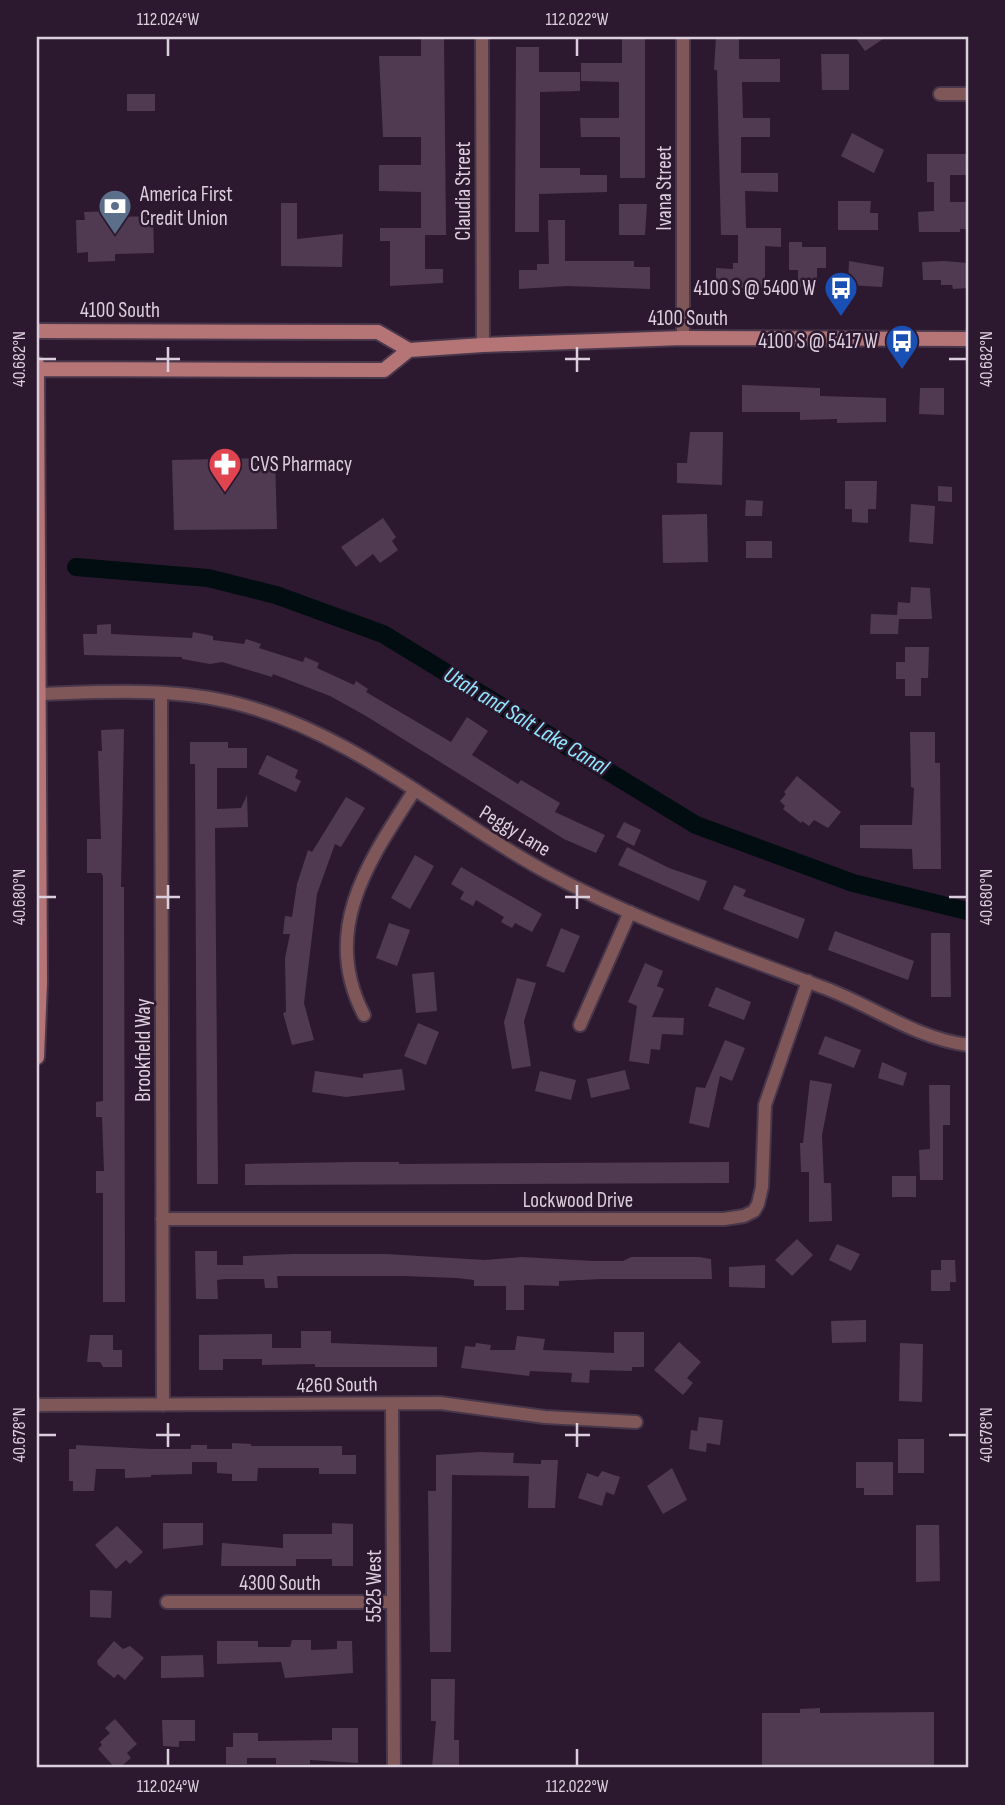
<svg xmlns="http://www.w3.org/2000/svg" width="1005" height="1805" font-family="'Sofia Sans Condensed',sans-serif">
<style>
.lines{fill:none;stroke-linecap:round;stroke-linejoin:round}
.canal{stroke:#010d11;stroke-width:18}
.building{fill:#4f3a52}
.minor-casing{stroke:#48364b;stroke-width:16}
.secondary-casing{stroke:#48364b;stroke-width:18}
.minor{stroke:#7f5758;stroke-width:12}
.secondary{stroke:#b57576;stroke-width:14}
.ticks{fill:none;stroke:#dccfdd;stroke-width:2.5}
.labels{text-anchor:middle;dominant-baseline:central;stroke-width:5;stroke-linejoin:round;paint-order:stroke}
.street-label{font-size:21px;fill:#dccfdd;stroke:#2c192f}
.poi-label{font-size:21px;fill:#dccfdd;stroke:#2c192f;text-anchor:start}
.water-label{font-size:23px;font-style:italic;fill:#8fe7fe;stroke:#2c192f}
.neatline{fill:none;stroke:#dccfdd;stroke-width:2.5}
.ticks-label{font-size:18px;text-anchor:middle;fill:#dccfdd}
</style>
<rect width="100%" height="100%" fill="#2c192f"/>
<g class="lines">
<path class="canal" d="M76,567L208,578L276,595L383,634L696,825L853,883L967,911"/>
</g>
<path class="building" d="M421,37H444L446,235H425V269H443V283L390,286V241H380V228H421V192L379,191V165H421V137H383L379,56H421Z
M622,37H645V178H620V137H581L580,118H619V82L581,81V63H622Z
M716,37H739V59H780V82H742L743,118H770V137H741V173H778V192L745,191L746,228H781V247L765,246V288H716V268L733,269V263H738V235H721L717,70H714Z
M855,37H886L865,51Z
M516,47H539V72H580V91L540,92V168H580V175H607V192L539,194V232H515Z
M821,54H849V90H822Z
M127,94H155V111H127Z
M852,133L884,150L874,173L841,156Z
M927,154H968V175H950V202H968V229H960V232H919L918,212L934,211V182H927Z
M838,201H871L870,213H878V230H838Z
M281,203H297V239L343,234L342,267L281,266Z
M619,204H647L645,235H619Z
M116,211V217L153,216L154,253L115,254V261L88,262V252L77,253L76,220H85L84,212Z
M548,220H565V261H634V267H650V289L568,286L519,289V270H537V264H549Z
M789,242H802V247H826V268H817V288L798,287V270H789Z
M849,261L884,267L882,287L848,285Z
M944,261L968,263V288L953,289L952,285H941V280H923L922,262Z
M742,385L820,388V396L886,398V422L837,423V419L800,420V412H742Z
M920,388H944V415L919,414Z
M690,432H723L722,485L677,483V463H687Z
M275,458L277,529L174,530L172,460Z
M845,481H877L876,509H868V523L852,522V509H845Z
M938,486L952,487V502L938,501Z
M746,500L763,501L762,516H745Z
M911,504L935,506L933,544L909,542Z
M707,514L708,562L663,563L662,515Z
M383,518L396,537L392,541L398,550L380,563L373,554L356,567L341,547Z
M746,541H772V558H746Z
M911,587L930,588L932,619H899L898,634H870L871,614L897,615L898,602L910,603Z
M111,624V634L192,638L193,632L213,636V640L244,644L246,639L261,644L259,648L303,662L305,657L319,663L317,668L354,685L356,681L368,689L366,692L451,742L467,717L488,731L472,755L518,784L521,780L560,803L555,812L605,835L596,853L564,839L366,716L330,696L273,674L272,677L222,662L210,664L182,659V657L84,655L83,634H97V625Z
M905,647H929L928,678H921V696H905V679H896V662H905Z
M124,729L121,887H124L125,1302H103V1193H96V1171H104L102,1117H96V1102L103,1101V876L101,873H87V839H101L98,751H102L101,730Z
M910,732H935V763H940L941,869H913L912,849L860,848V825H912L914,788L911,787Z
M190,742H228V748H247V768H217V809L241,808L247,795L248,827L215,828L218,1184H197L195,764H190Z
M267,755L298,770L295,778L301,781L296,792L258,774Z
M797,776L841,812L828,828L814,820L809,826L802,821L801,823L783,809L785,806L780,801L786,794L784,792Z
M346,797L365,808L341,847L335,844L317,894L304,1003L314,1040L292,1045L283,1013L286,1012L285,958L290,934H283L285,916L292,917L297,884L308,850L312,852Z
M624,822L641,830L634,846L616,837Z
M627,847L669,868L707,881L699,901L618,865Z
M415,855L434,866L410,909L391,898Z
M461,867L542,914L532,932L515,923L512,928L501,922L504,917L476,900L473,906L460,899L464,892L451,884Z
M734,885L746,890L743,896L805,919L798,939L723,909Z
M389,923L410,930L397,966L376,958Z
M561,928L580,936L564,973L546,966Z
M835,931L914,961L908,980L828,950Z
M931,933H950L951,997H931Z
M645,963L663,971L657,986L664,989L652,1017L684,1018L683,1035L662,1034L660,1050L651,1049L649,1064L629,1061L637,1006L628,1002Z
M434,972L437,1011L416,1013L412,974Z
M517,978L536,983L524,1021L531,1066L512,1069L504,1022Z
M716,987L751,1002L744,1020L708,1006Z
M418,1023L439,1032L426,1065L404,1056Z
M825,1036L861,1050L854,1068L818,1054Z
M725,1040L745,1048L732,1081L720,1076L709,1128L689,1123L696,1087L705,1088Z
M882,1062L907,1073L903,1086L878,1078Z
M402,1069L405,1090L346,1097L312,1092L315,1071L363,1078V1074Z
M625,1070L630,1089L591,1098L587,1079Z
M540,1071L576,1080L571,1100L535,1091Z
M810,1080L832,1084L822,1135L824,1183H831L832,1221L809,1222V1172H801L800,1143H803Z
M929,1085H950V1125H943V1180H920L919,1150L930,1149Z
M354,1162H399V1164L729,1162V1183L245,1185V1164Z
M892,1176H916V1197H892Z
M797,1239L813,1255L792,1276L775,1260Z
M837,1244L860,1254L851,1271L829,1260Z
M195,1251H217V1265H243V1256L293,1254H386L485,1260L522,1257L593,1261H623L631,1257H699L711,1259L712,1279H602L559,1281V1286L524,1285V1310H506V1286H474V1280L457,1278L403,1276H277L278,1288H265L264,1279H225L217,1280L218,1299H196Z
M941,1260H955L956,1282H950V1291H931V1270H941Z
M765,1265V1288L729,1287V1267Z
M866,1320V1342L832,1343L831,1321Z
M301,1331H331V1343L437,1347V1367H315V1364L262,1365V1359H223V1370H199V1335L272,1334V1348H301Z
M614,1332H644V1367H632V1371L590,1370L589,1383L571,1382L572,1373L530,1371L529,1376L461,1368L465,1346L475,1347L476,1343L491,1345L490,1350H515L517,1336L545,1339L543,1350L614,1353Z
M90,1335H113V1350H122V1367H103L100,1362H87Z
M679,1342L701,1362L687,1378L693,1383L683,1395L654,1370Z
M900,1343L923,1344L922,1402L899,1401Z
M699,1417L723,1420L720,1445L707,1443L706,1452L689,1449L691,1430L697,1431Z
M898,1439H924V1473H898Z
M232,1443L251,1444V1446H342V1455H356V1474H319V1468H258L257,1481H232V1474L217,1473V1462H192V1474L151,1475V1477L125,1478V1469H96L94,1491H73V1481H69V1449H76V1445L151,1449H191V1445H207V1449H232Z
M480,1452L514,1453L513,1463L541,1464V1460H558L555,1508H528L529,1476L452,1475L451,1652H430L428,1491H436V1455Z
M856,1462H893V1495H864V1488H856Z
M672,1468L687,1500L663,1514L647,1486Z
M602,1471L620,1477L614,1495L606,1492L602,1506L578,1498L587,1473L598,1477Z
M163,1523H203V1545L163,1549Z
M332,1523L353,1524V1566H332V1559H296V1566H221L222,1543L283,1548V1534H332Z
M916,1525H939L940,1581L916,1582Z
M117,1526L143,1552L130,1564L126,1560L116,1569L95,1545Z
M90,1590L112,1591L111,1618L90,1617Z
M292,1640H311V1650L337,1649V1641H352L353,1673L285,1678L281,1662L217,1664V1641H258V1647H290Z
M114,1641L123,1649L130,1646L144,1658L125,1680L118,1674L114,1678L98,1665L97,1661Z
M203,1655L204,1677L161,1678V1656Z
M431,1679H455L454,1740H459V1766L432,1768L436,1721H431Z
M820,1708V1713L934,1712V1768H762V1713H800V1709Z
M115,1719L137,1744L127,1753L131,1758L119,1768H115L98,1749L102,1745L100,1742L110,1733L105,1728Z
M162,1720H195V1741H179V1747L163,1746Z
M332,1728H358V1763L310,1760V1764H276V1758H247V1764H226V1747H233V1733H258V1741L332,1740Z"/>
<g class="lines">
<defs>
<path id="minor" d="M482,37L483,345
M683,37V338
M940,94H968
M38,694C104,692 174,687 238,704C353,733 446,818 548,873C635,920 730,952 822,987C872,1005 914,1038 968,1045
M161,694L163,1405
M364,1015C320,931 368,862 414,791
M580,1025L630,912
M162,1219H724L744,1216L754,1211L758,1204L762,1187L765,1105L808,981
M392,1404L394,1768
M37,1405L440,1403L545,1417L636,1422
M167,1602H393"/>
<path id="secondary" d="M37,331L378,332L409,350
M37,364L40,983L37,1057
M37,369L384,370L409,350L483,345L683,338L968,339"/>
</defs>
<use href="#minor" class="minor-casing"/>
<use href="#secondary" class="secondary-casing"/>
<use href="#minor" class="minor"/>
<use href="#secondary" class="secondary"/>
</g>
<path class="ticks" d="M168,38V56M577,38V56M168,347V372M577,347V372M38,359H56M156,359H180M565,359H590M949,359H967M168,885V909M577,885V909M38,897H56M156,897H180M565,897H590M949,897H967M168,1423V1447M577,1423V1447M38,1435H56M156,1435H180M565,1435H590M949,1435H967M168,1749V1766M577,1749V1766"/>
<defs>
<symbol id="bank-pin" viewBox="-11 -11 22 30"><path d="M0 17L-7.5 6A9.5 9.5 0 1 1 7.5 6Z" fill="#5c6f8a" stroke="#2c192f"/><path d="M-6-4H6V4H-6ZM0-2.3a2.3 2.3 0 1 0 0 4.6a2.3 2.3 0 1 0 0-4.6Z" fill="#fff"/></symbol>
<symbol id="bus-pin" viewBox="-11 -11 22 30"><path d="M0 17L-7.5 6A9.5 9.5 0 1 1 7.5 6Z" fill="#1a4fb4" stroke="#2c192f"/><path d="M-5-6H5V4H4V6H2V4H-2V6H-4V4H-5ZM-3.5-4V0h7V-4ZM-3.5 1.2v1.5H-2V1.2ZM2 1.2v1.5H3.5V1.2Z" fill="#fff"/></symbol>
<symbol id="pharmacy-pin" viewBox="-11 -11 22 30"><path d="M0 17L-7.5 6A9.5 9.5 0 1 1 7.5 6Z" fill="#e0444e" stroke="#2c192f"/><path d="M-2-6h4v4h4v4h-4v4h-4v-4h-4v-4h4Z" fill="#fff"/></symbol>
</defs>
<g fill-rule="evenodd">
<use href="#bank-pin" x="96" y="187" width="38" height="52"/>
<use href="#bus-pin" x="822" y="269" width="38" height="52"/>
<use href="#bus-pin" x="883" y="322" width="38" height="52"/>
<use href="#pharmacy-pin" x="206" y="445" width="38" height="52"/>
</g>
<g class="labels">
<g class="street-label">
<text transform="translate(664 188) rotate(-90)">Ivana Street</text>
<text transform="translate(463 191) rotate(-90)">Claudia Street</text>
<text x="120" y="310">4100 South</text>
<text x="688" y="318">4100 South</text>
<text transform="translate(515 831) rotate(31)">Peggy Lane</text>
<text transform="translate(143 1050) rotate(-90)">Brookfield Way</text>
<text x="578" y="1200">Lockwood Drive</text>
<text transform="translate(337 1385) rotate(-1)">4260 South</text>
<text x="280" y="1583">4300 South</text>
<text transform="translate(374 1586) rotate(-90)">5525 West</text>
</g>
<g class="poi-label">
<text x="140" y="194">America First<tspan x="140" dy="24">Credit Union</tspan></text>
<text x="816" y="288" text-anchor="end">4100 S @ 5400 W</text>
<text x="878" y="341" text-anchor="end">4100 S @ 5417 W</text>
<text x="250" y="464">CVS Pharmacy</text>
</g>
<g class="water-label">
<text transform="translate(526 721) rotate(31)">Utah and Salt Lake Canal</text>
</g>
</g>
<rect width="1005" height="1805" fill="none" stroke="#2c192f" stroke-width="77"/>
<rect x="38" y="38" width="929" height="1728" class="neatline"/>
<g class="ticks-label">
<text x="168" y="25">112.024°W</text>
<text x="577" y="25">112.022°W</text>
<text transform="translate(19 359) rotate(-90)" y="6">40.682°N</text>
<text transform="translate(986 359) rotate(-90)" y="6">40.682°N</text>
<text transform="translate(19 897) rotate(-90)" y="6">40.680°N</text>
<text transform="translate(986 897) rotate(-90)" y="6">40.680°N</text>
<text transform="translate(19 1435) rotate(-90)" y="6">40.678°N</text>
<text transform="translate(986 1435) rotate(-90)" y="6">40.678°N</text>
<text x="168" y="1792">112.024°W</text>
<text x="577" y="1792">112.022°W</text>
</g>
</svg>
